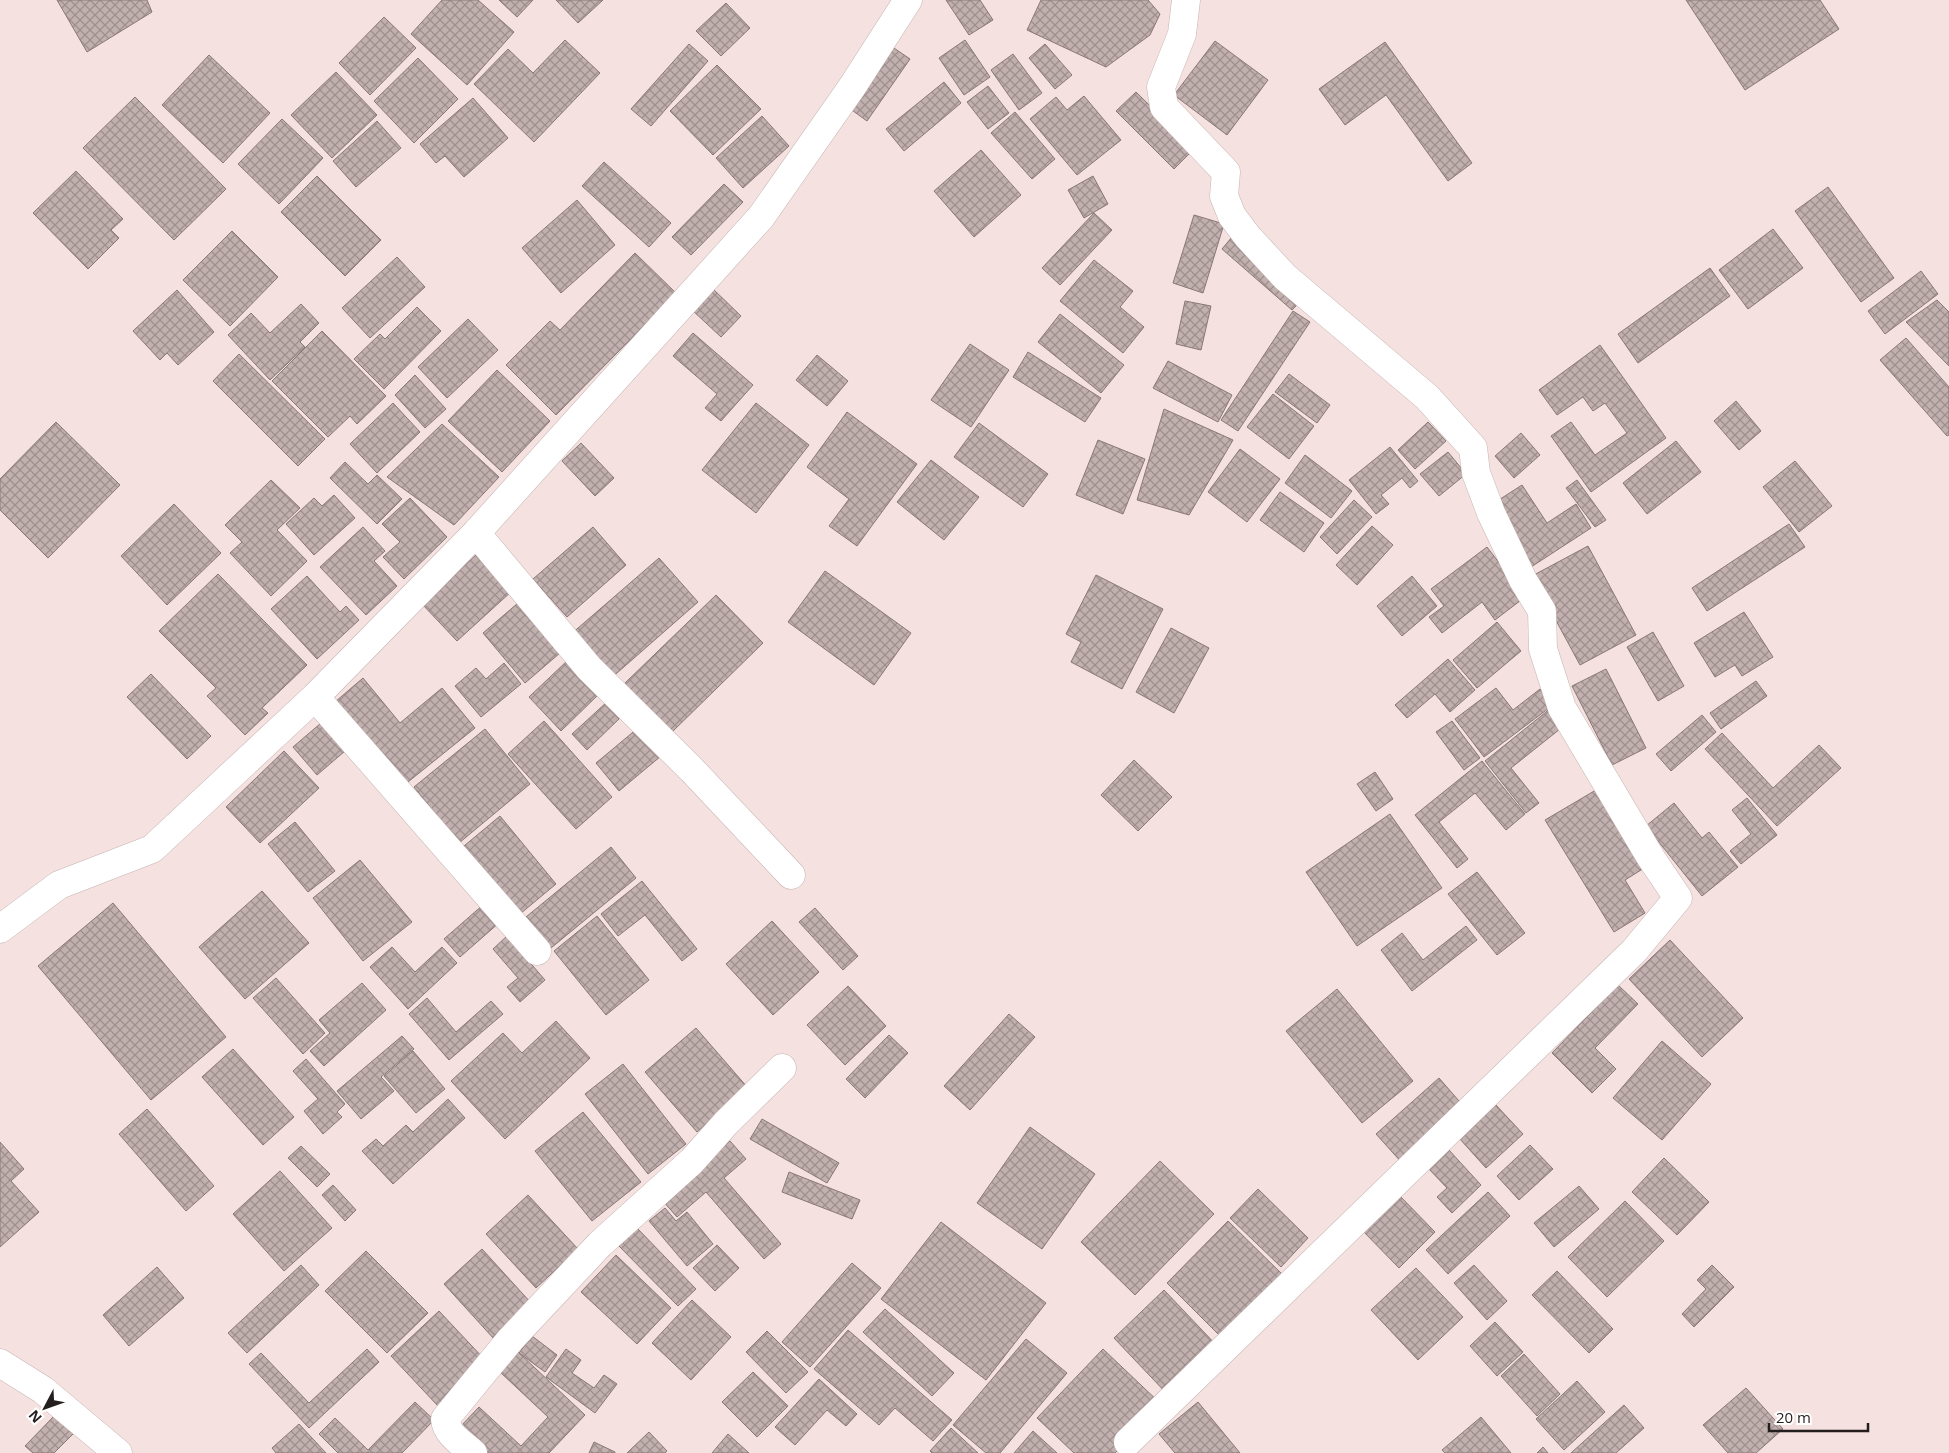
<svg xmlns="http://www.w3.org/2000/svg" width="1949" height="1453" font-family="'Open Sans',sans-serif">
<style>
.building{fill:url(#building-cross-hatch);stroke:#897877}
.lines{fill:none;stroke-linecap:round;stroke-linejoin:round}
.street-casing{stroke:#c6b4b3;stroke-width:29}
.street{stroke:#fff;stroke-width:28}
</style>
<defs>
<pattern id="building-cross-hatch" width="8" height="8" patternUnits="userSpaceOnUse" patternTransform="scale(1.25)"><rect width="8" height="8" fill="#c2b0af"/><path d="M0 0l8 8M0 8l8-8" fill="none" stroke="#9d8f8e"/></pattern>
</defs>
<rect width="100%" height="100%" fill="#f4e1e0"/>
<path class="building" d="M57,0H147L152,12L87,52Z
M442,0H478L514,32L467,85L411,34Z
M499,0H533L517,17Z
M556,0H603L578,23Z
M946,0H980L993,20L969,35Z
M1041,0H1148L1160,14L1150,35L1106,67L1027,30Z
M1686,0H1820L1839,29L1745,90Z
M726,3L750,28L721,56L696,31Z
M384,17L416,48L370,95L339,63Z
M565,40L600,73L534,142L474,84L508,49L533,73Z
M965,40L990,77L964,95L939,58Z
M1215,41L1268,80L1227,135L1174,95Z
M1385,42L1472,163L1448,181L1386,95L1345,125L1319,89Z
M689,44L708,61L651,126L631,109Z
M1045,44L1072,75L1055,89L1029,58Z
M891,46L910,59L867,121L849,108Z
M1013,54L1042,93L1019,110L991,70Z
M209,55L270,113L223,163L162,105Z
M418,58L458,99L414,143L374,101Z
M717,65L761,109L713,155L670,111Z
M336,72L377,115L332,158L291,115Z
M944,82L961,103L904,151L886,129Z
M988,86L1009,113L988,129L967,102Z
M1136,92L1194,149L1174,169L1116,111Z
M1084,96L1121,140L1077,175L1030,119L1056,97L1067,110Z
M135,97L226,189L174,240L83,148Z
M473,98L508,138L464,177L445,156L436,163L420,144Z
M1015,112L1055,159L1032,179L991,133Z
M762,116L789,146L743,188L716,158Z
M282,119L323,158L279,204L238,164Z
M377,121L401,148L356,187L333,161Z
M981,150L1021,195L974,237L934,191Z
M604,162L671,223L649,247L582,186Z
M76,171L123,219L111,230L119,238L88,269L33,213Z
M317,176L381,240L345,276L281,212Z
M1093,176L1108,204L1084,218L1068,190Z
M724,184L743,202L691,255L672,237Z
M1828,187L1894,278L1861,302L1795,211Z
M577,200L615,245L561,293L522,248Z
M1094,213L1112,230L1060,285L1042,268Z
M1194,215L1224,224L1203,293L1173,283Z
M1773,229L1803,268L1748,309L1719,270Z
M232,231L278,277L230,326L183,280Z
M1232,237L1303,299L1292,310L1222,249Z
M635,253L676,293L556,415L506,365L550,321L560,330Z
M397,257L425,287L370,338L342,308Z
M1094,260L1133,291L1120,307L1144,327L1123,353L1060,301Z
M1710,268L1730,296L1638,363L1618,334Z
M1921,271L1938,294L1885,334L1868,311Z
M711,287L741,316L721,337L691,309Z
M177,290L214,332L178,365L167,353L160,360L133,331Z
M1937,300L1949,312V366L1906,322Z
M1185,301L1211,306L1201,350L1176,344Z
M301,304L319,323L300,342L305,347L270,380L228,335L251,313L270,333Z
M417,307L441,331L384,389L354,359L380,334L385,339Z
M1293,311L1310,322L1238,431L1221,420Z
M1060,314L1124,365L1101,393L1038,342Z
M468,319L498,350L447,398L418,367Z
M322,331L386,396L357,424L350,416L328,437L272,381Z
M693,333L753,385L721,421L705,408L717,394L673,356Z
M1906,338L1949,387V435L1947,436L1880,360Z
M970,344L1009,370L971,427L931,400Z
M1600,345L1666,438L1591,492L1551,436L1571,422L1595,455L1627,433L1605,403L1593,411L1583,397L1557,415L1539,390Z
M1028,352L1101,398L1085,422L1013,377Z
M239,354L325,439L298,466L213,381Z
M817,355L848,381L827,406L796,380Z
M1168,361L1232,395L1218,422L1153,388Z
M497,370L550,421L502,472L448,421Z
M1289,374L1330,405L1317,423L1275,392Z
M415,375L446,409L425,428L395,395Z
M1273,394L1314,426L1289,459L1247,427Z
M1736,401L1761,431L1739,450L1714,421Z
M393,403L420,432L377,473L350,444Z
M756,403L809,445L756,513L702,470Z
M1164,409L1233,440L1189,515L1137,500Z
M847,412L917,464L857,546L829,526L849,499L807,467Z
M56,422L120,485L48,558L0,510V479Z
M1428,422L1446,441L1415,469L1398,450Z
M979,423L1048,474L1023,507L954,457Z
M442,424L499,477L454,525L387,477Z
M1521,433L1540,455L1514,478L1495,456Z
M1098,440L1145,459L1123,514L1076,495Z
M1676,441L1701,472L1647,514L1623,483Z
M581,443L614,478L595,496L562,461Z
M1390,447L1418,481L1410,488L1402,478L1381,495L1389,504L1376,514L1349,480Z
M1240,449L1280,479L1247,522L1208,492Z
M1448,452L1466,474L1439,496L1420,474Z
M1305,455L1352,491L1331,518L1285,483Z
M931,460L979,497L944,540L897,502Z
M1795,461L1832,506L1799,532L1763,487Z
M345,462L368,484L377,475L402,499L377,524L330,478Z
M271,480L300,508L277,530L307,561L271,596L230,553L242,542L225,525Z
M1577,480L1606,520L1595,527L1566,488Z
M1522,485L1547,523L1576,504L1591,528L1531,567L1491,505Z
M1280,492L1324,523L1304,552L1260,520Z
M334,495L355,518L314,555L286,524L314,498L322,506Z
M410,498L447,537L404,579L383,557L400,542L382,524Z
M1354,500L1372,517L1337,554L1320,537Z
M174,504L221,553L167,605L121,556Z
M1789,524L1805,547L1707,611L1692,588Z
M1372,526L1393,545L1357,585L1336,565Z
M363,527L385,551L374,561L397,586L366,615L320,567Z
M593,527L626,565L567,617L533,579Z
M1588,546L1636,635L1580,665L1532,576Z
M1487,547L1525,597L1495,620L1482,602L1442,633L1429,617L1444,606L1431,589Z
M477,554L512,591L457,641L422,604Z
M659,558L698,602L609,680L570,635Z
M825,571L911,633L874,685L788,622Z
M218,574L307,665L262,708L268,713L245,735L207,696L216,688L159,631Z
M1096,575L1163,609L1122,689L1071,662L1081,642L1066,634Z
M307,576L340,612L346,606L359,620L317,659L271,609Z
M1412,576L1437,606L1402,636L1377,606Z
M716,595L763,643L671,733L624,684Z
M518,603L560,653L525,683L483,633Z
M1744,612L1773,657L1742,676L1735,665L1715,677L1694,643Z
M1497,622L1521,651L1477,688L1453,660Z
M1171,628L1209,648L1174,713L1136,692Z
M1653,632L1684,686L1658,701L1627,647Z
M1448,659L1475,690L1450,712L1435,694L1407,718L1395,705Z
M568,660L600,693L561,731L529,697Z
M504,663L521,684L481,717L455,686L476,668L486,679Z
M1606,669L1646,748L1612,765L1572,686Z
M151,674L211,736L187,759L127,697Z
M363,678L400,723L442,688L475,728L403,786L335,702Z
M1756,681L1767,696L1721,729L1710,713Z
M1496,688L1513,710L1540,689L1553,705L1484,757L1455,719Z
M608,701L622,716L587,750L572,734Z
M1551,708L1565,725L1511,768L1539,803L1526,813L1485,761Z
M1702,715L1716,732L1671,771L1656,754Z
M544,721L612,797L576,829L508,754Z
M1452,721L1480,758L1464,770L1436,732Z
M321,723L345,751L317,775L293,747Z
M638,728L661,756L619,791L596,763Z
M485,729L530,784L459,843L414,787Z
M1722,733L1773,788L1819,745L1841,768L1777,826L1705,749Z
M284,751L319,788L260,843L226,807Z
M1134,760L1172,797L1138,831L1101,795Z
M1482,761L1525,814L1506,830L1475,793L1439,822L1468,859L1457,868L1415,815Z
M1375,772L1393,799L1376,811L1357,784Z
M1601,787L1649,865L1625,880L1645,913L1614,932L1545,820Z
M1747,798L1777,835L1741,864L1730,851L1751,834L1732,810Z
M1674,803L1702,838L1709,832L1738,867L1702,896L1646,826Z
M1390,814L1442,888L1357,946L1306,872Z
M500,816L556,884L520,914L464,846Z
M295,822L335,871L308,892L268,844Z
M611,847L636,878L551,948L526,917Z
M360,860L412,922L363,961L313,898Z
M1477,872L1525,933L1497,955L1448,894Z
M642,881L697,949L682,961L645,915L618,936L601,914Z
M262,891L309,943L245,999L199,947Z
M113,903L226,1037L151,1100L38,966Z
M484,904L500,922L460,957L444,939Z
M815,908L858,956L843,970L799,922Z
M597,916L649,980L606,1015L554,951Z
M772,921L819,972L773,1015L726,964Z
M1466,926L1477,940L1412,991L1381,950L1402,933L1423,960Z
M507,936L545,980L520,1002L507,987L518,978L493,949Z
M1670,940L1743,1018L1702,1057L1629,979Z
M392,947L415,972L442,947L457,963L408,1009L370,967Z
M276,978L325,1033L303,1054L253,998Z
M362,983L386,1010L324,1066L310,1051L330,1033L319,1020Z
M1618,985L1638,1004L1595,1048L1616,1069L1592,1093L1552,1053Z
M848,986L886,1026L845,1065L807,1025Z
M1337,989L1413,1081L1362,1123L1286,1031Z
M427,998L456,1032L491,1001L503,1014L449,1060L409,1014Z
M1009,1014L1035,1037L970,1110L944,1086Z
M556,1021L590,1058L505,1139L451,1081L503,1033L522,1053Z
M696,1028L748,1088L697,1132L645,1072Z
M889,1035L908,1053L865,1098L846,1079Z
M402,1036L414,1049L381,1077L394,1091L361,1119L337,1091Z
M1662,1041L1711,1084L1662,1140L1613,1098Z
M233,1049L294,1117L263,1145L202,1077Z
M413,1051L445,1089L416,1113L384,1076Z
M306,1059L345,1104L337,1112L342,1117L323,1134L304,1111L318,1099L293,1071Z
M623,1064L686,1144L648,1174L585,1094Z
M1439,1078L1466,1109L1403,1164L1376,1134Z
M448,1099L465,1118L393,1184L362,1151L376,1139L383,1146L406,1125L413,1132Z
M1495,1104L1523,1134L1486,1168L1459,1138Z
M147,1109L214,1186L186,1211L119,1134Z
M583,1112L641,1182L592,1221L535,1151Z
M762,1119L839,1163L827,1183L750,1139Z
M1030,1127L1095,1174L1042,1249L977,1203Z
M730,1141L746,1159L724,1178L781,1244L764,1259L706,1192L677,1217L662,1200Z
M0,1142L24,1169L11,1181L39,1212L0,1247Z
M1530,1145L1553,1169L1519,1200L1497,1176Z
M301,1146L330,1174L317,1187L288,1158Z
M1448,1149L1481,1185L1452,1213L1437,1197L1447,1188L1428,1168Z
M1664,1158L1709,1202L1677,1235L1632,1192Z
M1160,1161L1214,1214L1135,1295L1081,1242Z
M280,1171L332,1228L284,1271L233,1214Z
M789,1172L860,1200L852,1219L782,1192Z
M333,1185L356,1210L345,1221L322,1195Z
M1579,1186L1599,1209L1554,1247L1534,1223Z
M1258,1189L1308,1238L1281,1267L1230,1218Z
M1488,1192L1510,1216L1448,1274L1426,1250Z
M1397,1193L1435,1232L1399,1268L1361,1229Z
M528,1195L578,1249L536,1288L486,1234Z
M1625,1201L1664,1241L1607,1297L1568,1257Z
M665,1208L676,1221L687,1212L713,1244L687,1266L649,1221Z
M1228,1221L1284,1276L1222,1338L1167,1283Z
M941,1222L1046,1303L986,1380L881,1299Z
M637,1228L696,1289L678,1306L619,1246Z
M717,1245L739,1268L715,1291L693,1268Z
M482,1249L532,1304L494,1339L444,1284Z
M366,1251L428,1313L387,1353L325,1291Z
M616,1255L671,1308L637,1344L581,1292Z
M852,1263L881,1288L810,1367L782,1342Z
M301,1265L319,1285L247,1353L228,1333Z
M1474,1265L1507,1301L1487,1320L1454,1283Z
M1712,1265L1734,1287L1694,1327L1682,1314L1706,1289L1697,1280Z
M157,1267L184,1298L129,1346L103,1315Z
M1416,1268L1463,1317L1418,1360L1371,1310Z
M1557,1271L1613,1329L1589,1353L1532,1295Z
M1164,1290L1220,1349L1170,1397L1114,1338Z
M692,1300L731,1337L691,1380L652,1343Z
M885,1309L954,1373L932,1396L863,1332Z
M439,1311L486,1361L438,1406L391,1356Z
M1495,1322L1523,1352L1497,1376L1470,1346Z
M848,1330L952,1420L933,1441L895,1408L879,1425L814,1369Z
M767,1331L808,1372L786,1393L746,1352Z
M532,1336L557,1355L545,1372L519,1353Z
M1026,1339L1067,1373L1000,1453H986L953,1425Z
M367,1349L379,1362L309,1428L249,1364L261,1353L309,1403Z
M566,1349L581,1360L572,1373L594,1388L604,1375L617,1384L595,1413L546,1377Z
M1103,1349L1162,1405L1115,1453H1074L1037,1418Z
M518,1352L585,1415L549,1453H486L459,1428L479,1407L521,1446L548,1417L500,1372Z
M1524,1354L1560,1394L1537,1416L1501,1376Z
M753,1372L788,1406L757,1437L722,1402Z
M819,1379L857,1414L846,1426L827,1410L795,1445L775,1427Z
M1577,1381L1605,1412L1564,1450L1536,1419Z
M1746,1388L1783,1429L1756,1453H1728L1703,1425Z
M415,1402L434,1420L402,1453H338L319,1434L335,1418L368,1450Z
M1198,1402L1240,1453H1175L1159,1434Z
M1624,1405L1644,1428L1616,1453H1571Z
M56,1414L75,1432L54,1453H33L25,1446Z
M1481,1417L1511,1453H1445L1442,1450Z
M299,1424L326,1453H276L272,1448Z
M951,1428L978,1453H932L930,1451Z
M1033,1431L1057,1453H1014Z
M649,1432L667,1451L665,1453H627Z
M728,1434L749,1453H712Z
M594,1442L615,1452V1453H589Z
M1543,1447L1548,1453H1537Z"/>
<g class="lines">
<defs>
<path id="street" d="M476,533L589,668L692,770L791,875
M315,697L537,951
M0,929L59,885L152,849L315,697L476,533L761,217L852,87L908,0
M0,1363L43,1390L118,1453
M1128,1442L1634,951L1678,898L1651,858L1562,708L1543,649L1542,611L1523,580L1491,513L1476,473L1473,448L1427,397L1285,277L1248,237L1232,216L1224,196L1226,172L1164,107L1161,87L1182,34L1186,0
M473,1453C462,1443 446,1434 445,1419L510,1340L600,1244L692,1161L726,1123L782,1068"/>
</defs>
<use href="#street" class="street-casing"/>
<use href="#street" class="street"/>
</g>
<g transform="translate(45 1408) rotate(229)" stroke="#ffffff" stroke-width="4" paint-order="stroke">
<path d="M0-4L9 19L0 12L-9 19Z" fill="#251e1e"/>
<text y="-8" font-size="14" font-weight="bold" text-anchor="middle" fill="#251e1e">N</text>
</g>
<path d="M1769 1423v8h99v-8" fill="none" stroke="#251e1e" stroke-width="2.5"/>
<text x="1776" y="1423" font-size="15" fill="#251e1e" stroke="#ffffff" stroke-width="4" paint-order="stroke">20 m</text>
</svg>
